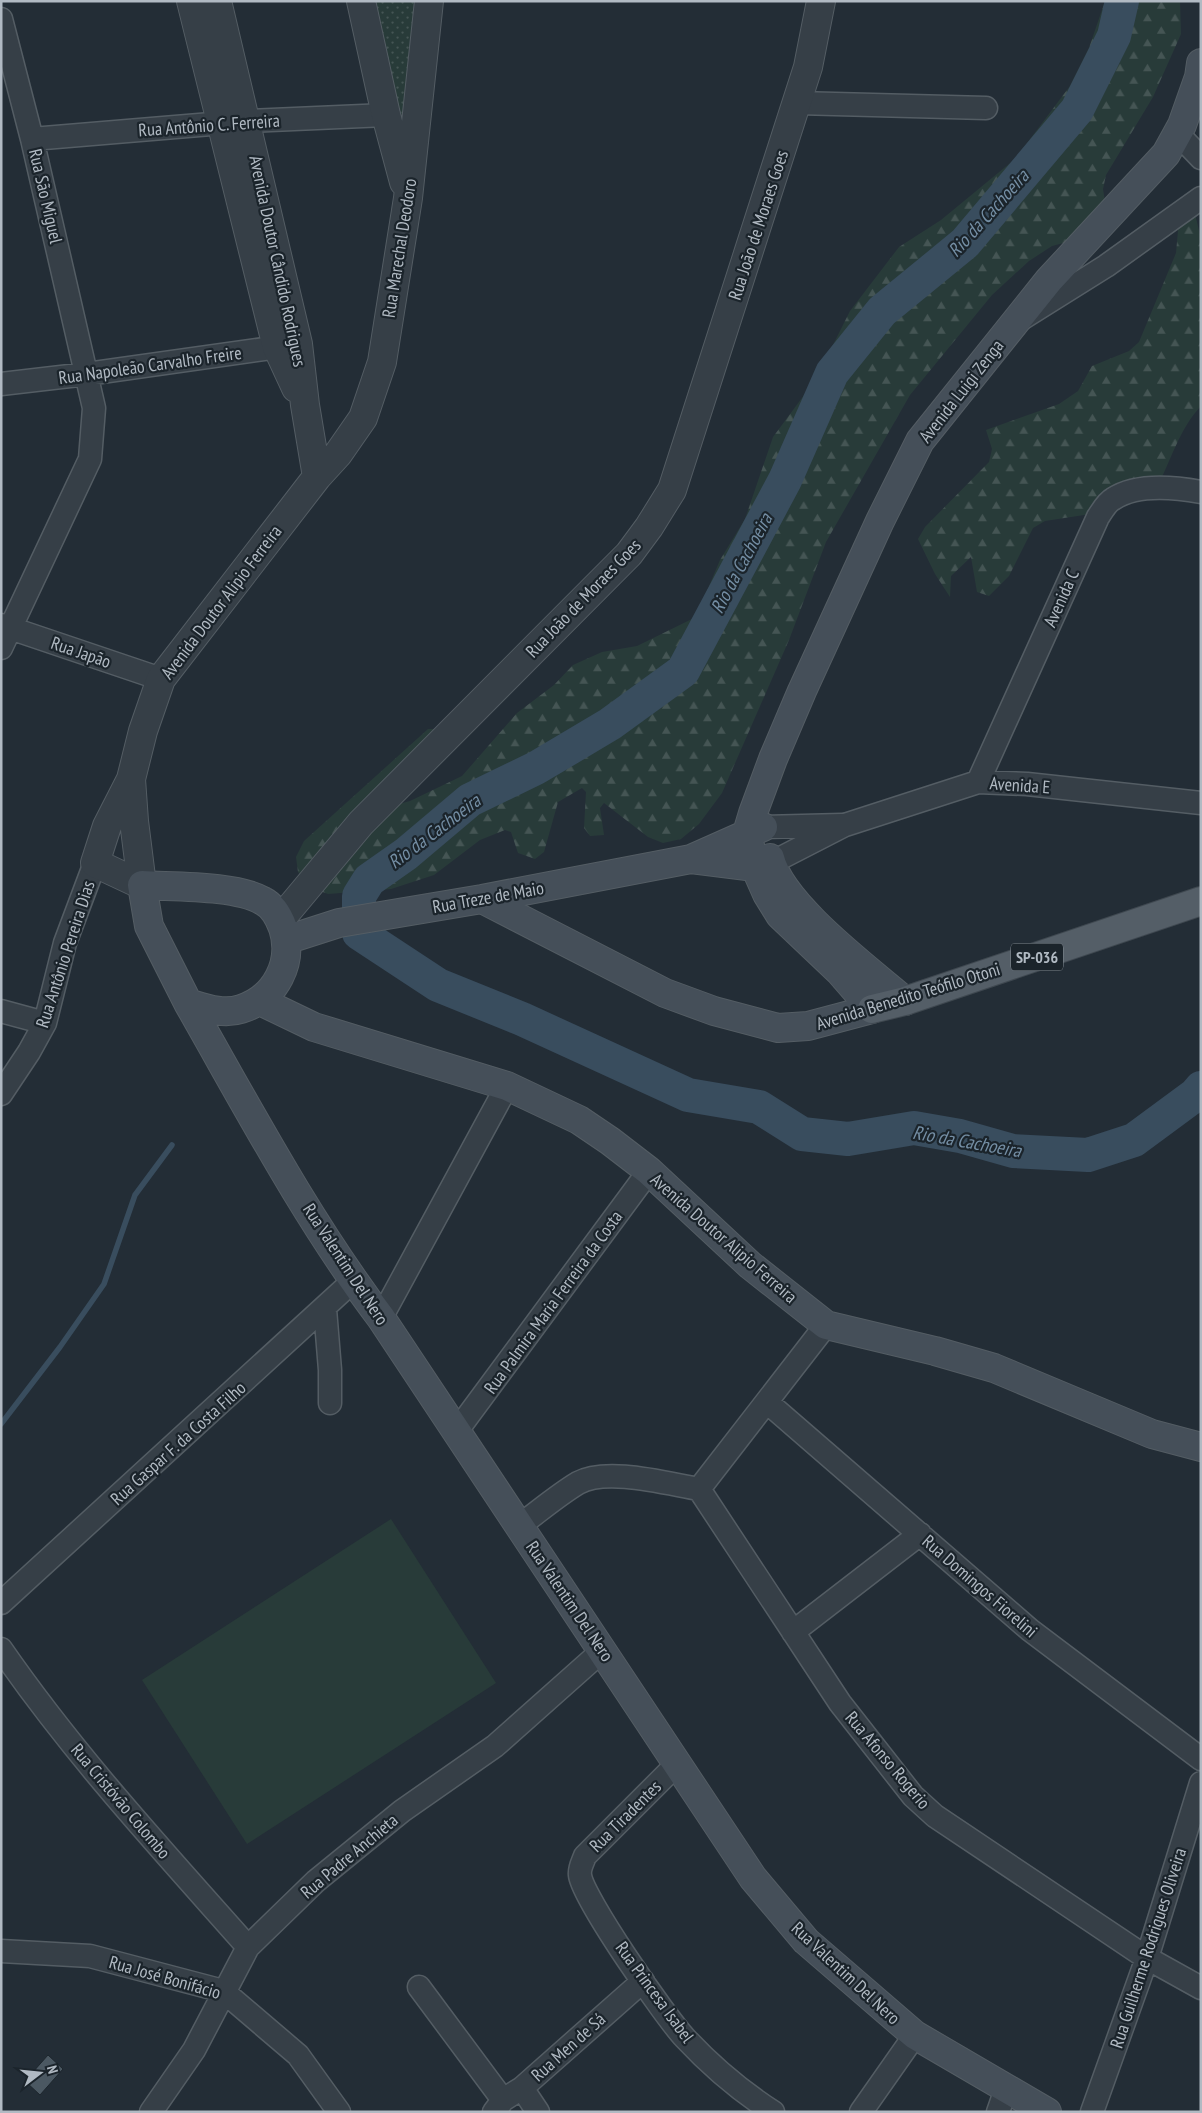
<svg xmlns="http://www.w3.org/2000/svg" width="1202" height="2113" font-family="'PT Sans Narrow',sans-serif">
<style>
.grass{fill:#283b39}
.forest{fill:url(#forest-firs)}
.park{fill:url(#park-dots)}
.lines{fill:none;stroke-linecap:round;stroke-linejoin:round}
.stream{stroke:#394d5e;stroke-width:5.5}
.river{stroke:#394d5e;stroke-width:34}
.building{fill:#4b5862;stroke:#1d262d}
.minor-casing{stroke:#545d64;stroke-width:25}
.tertiary-casing{stroke:#545d64;stroke-width:30}
.secondary-casing{stroke:#545d64;stroke-width:30}
.primary-casing{stroke:#3f4850;stroke-width:30}
.minor{stroke:#363f47;stroke-width:22}
.tertiary{stroke:#363f47;stroke-width:28}
.secondary{stroke:#454f59;stroke-width:28}
.primary{stroke:#545e67;stroke-width:28}
.labels{text-anchor:middle;dominant-baseline:central;stroke-width:4.5;stroke-linejoin:round;paint-order:stroke}
.shield{fill:#1b242b;stroke:#848d95;stroke-width:1}
.shield-label{font-size:16px;font-weight:bold;fill:#b1bac3}
.street-label{font-size:18px;fill:#b1bac3;stroke:#1b242b}
.water-label{font-size:19px;font-style:italic;fill:#748ea4;stroke:#1b242b}
</style>
<defs>
<pattern id="forest-firs" width="22" height="20" patternUnits="userSpaceOnUse" patternTransform="scale(1.25)"><rect width="22" height="20" fill="#283b39"/><path d="M5 1l3.5 6h-7zM16 11l3.5 6h-7z" fill="#455554"/></pattern>
<pattern id="park-dots" width="8" height="8" patternUnits="userSpaceOnUse" patternTransform="scale(1.25)"><rect width="8" height="8" fill="#283b39"/><path d="M2 2h.1M6 6h.1" fill="none" stroke="#455554" stroke-width="1.8" stroke-linecap="round"/></pattern>
</defs>
<rect width="100%" height="100%" fill="#232d36"/>
<path class="grass" d="M391,1519L496,1683L247,1844L142,1680Z"/>
<path class="forest" d="M1105,1H1180L1181,34L1153,97L1106,175L1103,189L1108,221L1090,236L1052,246L1029,261L992,295L910,395L826,542L789,640L722,793L699,824L681,839L663,843L648,837L604,803L600,808L604,835L590,836L584,828L586,792L582,788L558,802L544,852L535,859L518,853L511,832L505,830L480,840L434,875L391,889L328,894L310,887L298,872L296,857L304,841L428,729H439L380,809L410,801L462,776L517,713L554,685L573,665L602,652L637,646L696,617L720,560L745,519L773,437L816,379L850,311L899,247L941,220L1015,159L1070,86L1089,48Z
M1191,197L1201,239V406C1179,429 1171,461 1156,489L1097,513L1045,521L1033,528L1009,576L989,596L977,592L971,557L951,576L950,597L935,574L918,539L925,527L989,462L992,449L986,430L1059,404L1078,391L1092,366L1129,351L1139,342L1176,253L1180,208Z"/>
<path class="park" d="M369,1H424L409,167Z"/>
<g class="lines">
<path class="stream" d="M1,1424L60,1347L104,1284L135,1195L172,1145"/>
<path class="river" d="M1122,1L1114,36L1077,110L965,243L882,311L832,373L785,480L683,671L610,724L536,768L470,800L406,854L369,880L359,896V933L438,985L522,1019L688,1095L759,1107L802,1134L848,1139L914,1128L960,1136L1013,1151L1088,1155L1134,1140L1195,1095L1201,1088"/>
</g>
<path class="building" d="M48,2055L63,2069L40,2095L25,2081Z"/>
<g class="lines">
<defs>
<path id="minor" d="M1,19L32,139L94,408L90,459L1,648
M797,103L986,108
M1177,133L1201,158
M32,139L247,121L386,115
M1023,318L1106,266L1201,198
M1,384L87,374L293,345
M1,625L161,679
M978,782L1098,517C1102,511 1107,502 1113,499C1137,483 1174,487 1201,492
M763,827L842,825
M771,863L845,825L978,782L1027,784L1201,803
M1,1011L45,1023
M1,1094L29,1052L45,1023L65,943L95,863
M325,1309L330,1370V1403
M381,1318L507,1086
M768,1403L1030,1630L1201,1759
M456,1432L649,1171
M699,1489L826,1325
M519,1526C538,1512 558,1495 578,1483C607,1467 668,1484 699,1489L840,1703L913,1796L935,1816L1147,1958L1201,1988
M1,1603L353,1281
M793,1632L920,1534
M1,1649C75,1756 163,1851 248,1947
M678,1763L585,1856C583,1862 579,1868 580,1875C582,1897 666,2018 685,2038C711,2066 742,2092 773,2112
M1,1951L90,1956L223,1991L298,2055L339,2112
M419,1987L503,2100
M522,2088L538,2112
M151,2112L194,2050L248,1947L316,1881L402,1811L495,1746L603,1650
M494,2112L503,2100L522,2088L643,1981
M861,2112L915,2035
M998,2112L1006,2089
M1092,2112L1147,1958L1201,1783"/>
<path id="tertiary" d="M191,1L277,347L296,388
M217,1L298,344L305,405L317,477
M361,1L386,115L404,182
M130,781L107,826L95,863L142,885
M142,885L134,821L131,779L143,731L161,679L317,477L338,454L363,418L382,362L408,198L429,1
M280,920L361,823L629,554L649,527L672,490L808,67L821,1"/>
<path id="secondary" d="M770,858C781,905 868,969 905,1001
M691,859L755,867L771,863
M142,885C174,887 236,885 263,901C273,906 279,917 283,928C294,962 276,998 241,1009C223,1015 205,1008 188,1003L149,926Z
M482,899L665,993L714,1011L778,1028L808,1026L872,1009L839,971L780,915L767,894L755,867L747,833L753,813L773,759L802,691L880,521L920,441L1049,280L1166,154L1182,125L1199,77L1201,63
M286,940L339,923L482,899L691,859L763,827
M260,1001L314,1027L507,1086L579,1120L610,1141L649,1171L750,1265L826,1325L935,1351L994,1368L1152,1434L1201,1447
M188,1003C249,1110 307,1220 381,1318L753,1878L806,1941L915,2035L1047,2112"/>
<path id="primary" d="M872,1009L905,1001L1201,901"/>
</defs>
<use href="#minor" class="minor-casing"/>
<use href="#tertiary" class="tertiary-casing"/>
<use href="#secondary" class="secondary-casing"/>
<use href="#primary" class="primary-casing"/>
<use href="#minor" class="minor"/>
<use href="#tertiary" class="tertiary"/>
<use href="#secondary" class="secondary"/>
<use href="#primary" class="primary"/>
</g>
<g class="labels">
<rect class="shield" x="1011" y="943.5" width="52" height="27" rx="4"/>
<g class="shield-label">
<text x="1037" y="957">SP-036</text>
</g>
<g class="street-label">
<text transform="translate(209 125) rotate(-4)">Rua Antônio C. Ferreira</text>
<text transform="translate(46 196) rotate(77)">Rua São Miguel</text>
<text transform="translate(758 225) rotate(-72)">Rua João de Moraes Goes</text>
<text transform="translate(399 248) rotate(-81)">Rua Marechal Deodoro</text>
<text transform="translate(278 261) rotate(78)">Avenida Doutor Cândido Rodrigues</text>
<text transform="translate(150 365) rotate(-8)">Rua Napoleão Carvalho Freire</text>
<text transform="translate(961 391) rotate(-52)">Avenida Luigi Zenga</text>
<text transform="translate(583 598) rotate(-46)">Rua João de Moraes Goes</text>
<text transform="translate(1061 598) rotate(-66)">Avenida C</text>
<text transform="translate(221 602) rotate(-53)">Avenida Doutor Alipio Ferreira</text>
<text transform="translate(81 652) rotate(19)">Rua Japão</text>
<text transform="translate(1020 785) rotate(4)">Avenida E</text>
<text transform="translate(488 897) rotate(-10)">Rua Treze de Maio</text>
<text transform="translate(65 954) rotate(-72)">Rua Antônio Pereira Dias</text>
<text transform="translate(908 996) rotate(-17)">Avenida Benedito Teófilo Otoni</text>
<text transform="translate(724 1238) rotate(41)">Avenida Doutor Alipio Ferreira</text>
<text transform="translate(346 1264) rotate(57)">Rua Valentim Del Nero</text>
<text transform="translate(553 1302) rotate(-54)">Rua Palmira Maria Ferreira da Costa</text>
<text transform="translate(178 1443) rotate(-42)">Rua Gaspar F. da Costa Filho</text>
<text transform="translate(980 1586) rotate(41)">Rua Domingos Fiorelini</text>
<text transform="translate(570 1601) rotate(56)">Rua Valentim Del Nero</text>
<text transform="translate(888 1760) rotate(50)">Rua Afonso Rogerio</text>
<text transform="translate(121 1801) rotate(50)">Rua Cristóvão Colombo</text>
<text transform="translate(625 1816) rotate(-45)">Rua Tiradentes</text>
<text transform="translate(349 1856) rotate(-40)">Rua Padre Anchieta</text>
<text transform="translate(1148 1948) rotate(-72)">Rua Guilherme Rodrigues Oliveira</text>
<text transform="translate(846 1973) rotate(43)">Rua Valentim Del Nero</text>
<text transform="translate(165 1977) rotate(16)">Rua José Bonifácio</text>
<text transform="translate(655 1992) rotate(54)">Rua Princesa Isabel</text>
<text transform="translate(568 2047) rotate(-42)">Rua Men de Sá</text>
</g>
<g class="water-label">
<text transform="translate(988 213) rotate(-48)">Rio da Cachoeira</text>
<text transform="translate(741 563) rotate(-62)">Rio da Cachoeira</text>
<text transform="translate(434 831) rotate(-37)">Rio da Cachoeira</text>
<text transform="translate(967 1141) rotate(10)">Rio da Cachoeira</text>
</g>
</g>
<rect width="1202" height="2113" fill="none" stroke="#b1bac3" stroke-width="5"/>
<g transform="translate(40 2073) rotate(74)" stroke="#1b242b" stroke-width="4" paint-order="stroke">
<path d="M0-4L9 19L0 12L-9 19Z" fill="#b1bac3"/>
<text y="-8" font-size="14" font-weight="bold" text-anchor="middle" fill="#b1bac3">N</text>
</g>
</svg>
